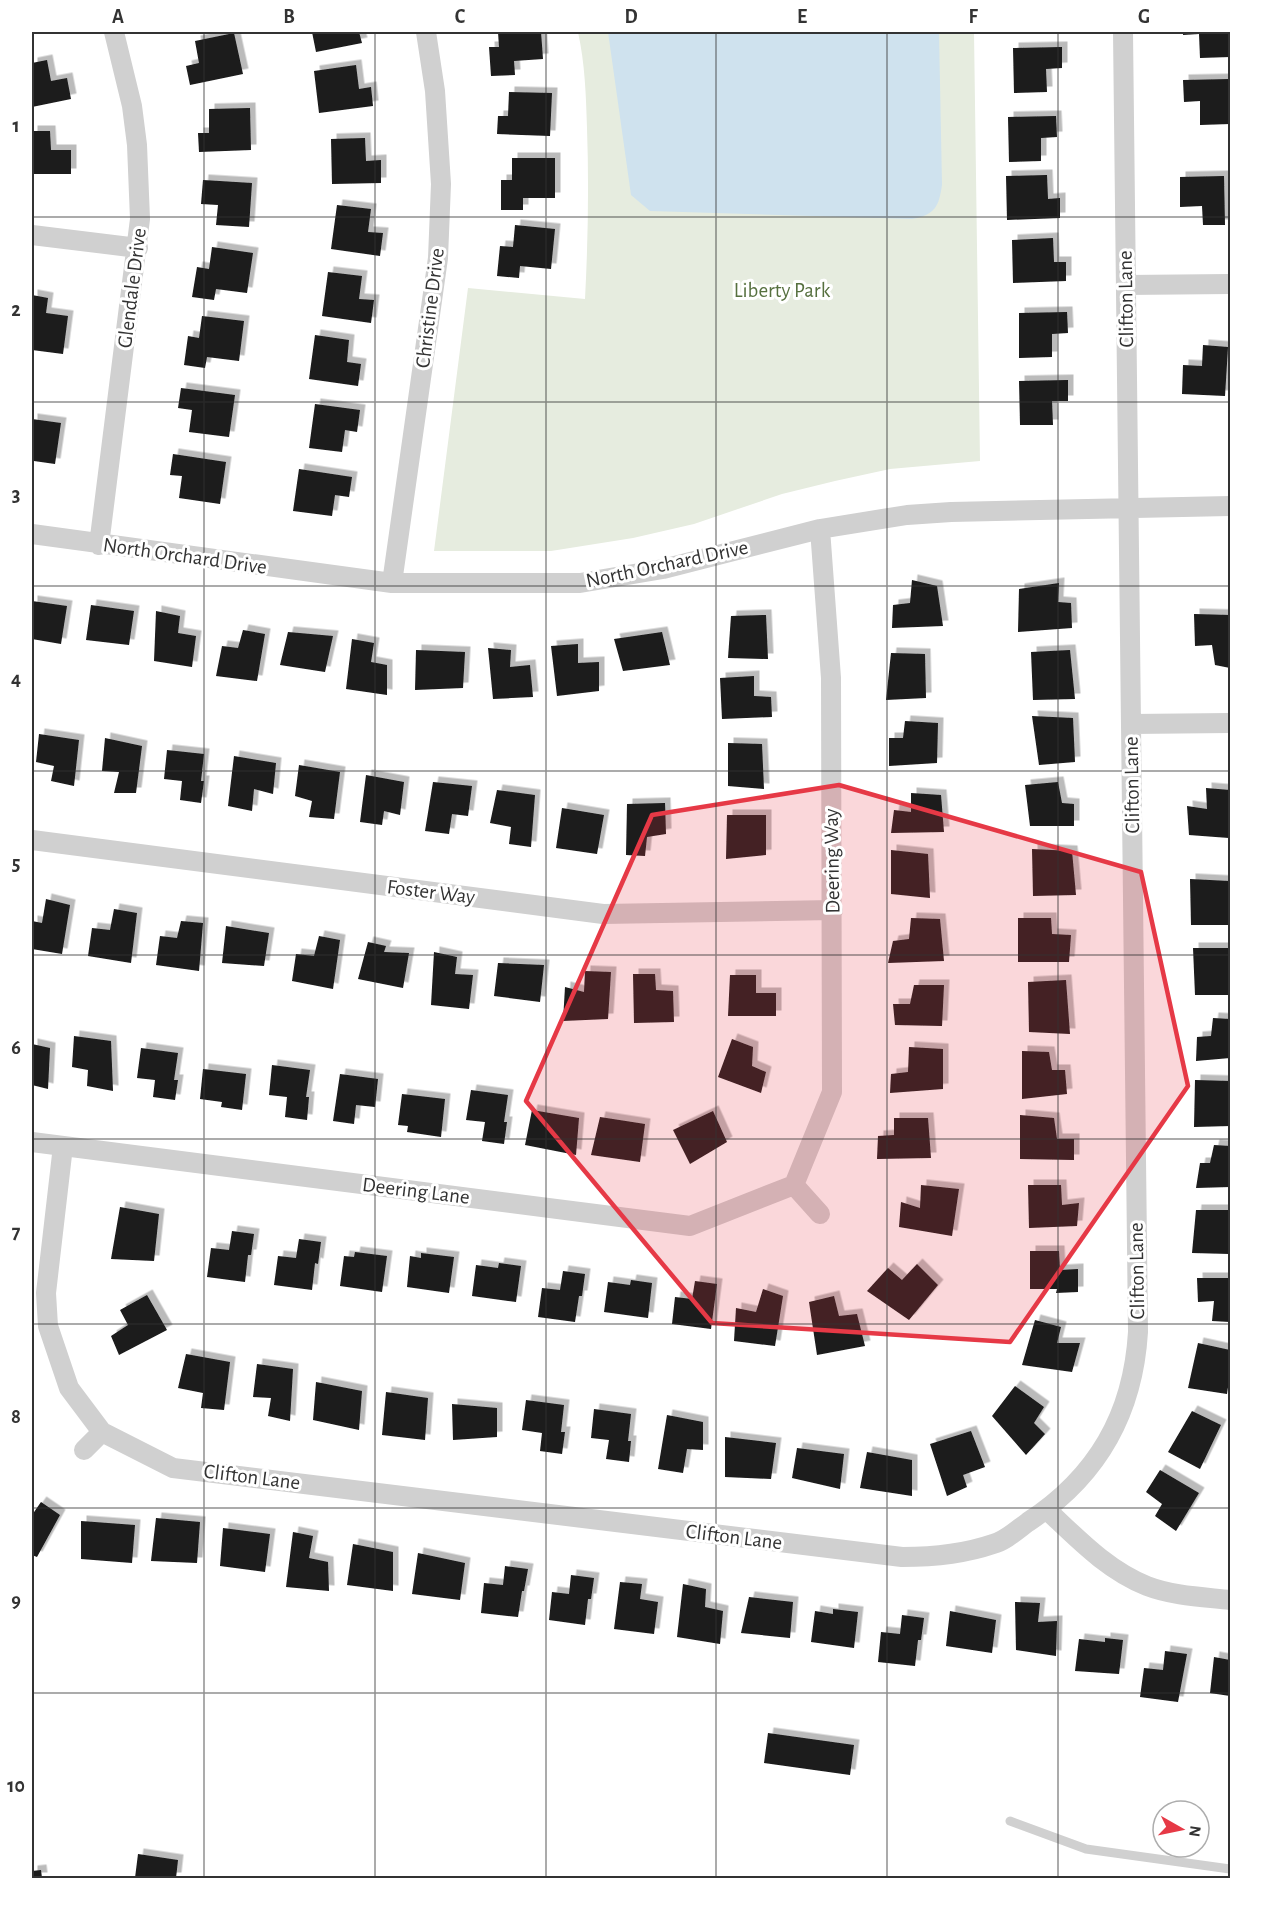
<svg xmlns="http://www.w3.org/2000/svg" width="1262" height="1910" font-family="'Alegreya Sans',sans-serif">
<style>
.green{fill:#e6ecdf}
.water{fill:#cfe2ee}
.building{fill:#1a1a1a;filter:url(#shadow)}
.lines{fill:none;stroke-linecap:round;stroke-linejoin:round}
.service{stroke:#d0d0d0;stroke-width:9}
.minor{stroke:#d0d0d0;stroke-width:20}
.marked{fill:#e63946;fill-opacity:0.2;stroke:#e63946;stroke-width:4.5;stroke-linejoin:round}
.grid{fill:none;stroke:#333;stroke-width:1.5;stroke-opacity:0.55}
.labels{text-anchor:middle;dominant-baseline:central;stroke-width:6;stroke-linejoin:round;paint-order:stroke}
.street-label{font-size:21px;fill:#333;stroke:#fff}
.park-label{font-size:21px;fill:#56703f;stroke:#fff}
.neatline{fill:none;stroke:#333;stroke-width:2}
.grid-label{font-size:20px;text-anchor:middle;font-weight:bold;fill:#333}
</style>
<defs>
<filter id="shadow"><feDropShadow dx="5.5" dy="-5.5" stdDeviation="0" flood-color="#0004"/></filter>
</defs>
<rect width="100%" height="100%" fill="#fff"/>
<path class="green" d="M578,32H974L980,461L890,469L835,481L782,494L694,524L633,538L551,551H434L468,288L585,299C588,242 589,185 587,128C586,95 585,64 578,32Z"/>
<path class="water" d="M608,32H939L942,185C939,206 935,215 912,219L650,211L631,195Z"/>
<path class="building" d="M312,32H359L362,43L316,52Z
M498,32H541L543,59L514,61L515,75L491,76L489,47H499Z
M1183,32H1230V57L1200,58L1199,34L1183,35Z
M234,33L243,74L190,85L186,66L199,63L195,41Z
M1062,47V68L1046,69L1047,92L1014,93L1013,48Z
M47,60L51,81L67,78L71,99L32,107V63Z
M356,65L359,89L371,87L373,106L319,113L314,71Z
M1230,79V124L1200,125V101L1184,102L1183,80Z
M509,92L552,93L550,136L497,134L498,116H508Z
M250,108L251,150L199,152L198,133H209V109Z
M1056,116L1057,137L1041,138V161L1009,162L1008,117Z
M32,131H50L51,150H71V174H32Z
M365,138L366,161L381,160V183L332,184L331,139Z
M512,158H555V198H523V210H501V180H512Z
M1047,175L1048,199L1060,198V218L1007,220L1006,176Z
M1224,176L1225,225H1203L1202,206L1180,207V177Z
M203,180L252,183L249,227L216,225L218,205L201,204Z
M337,205L371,209L368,232L383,233L380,256L331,249Z
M515,225L555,229L551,269L520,266L519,278L497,276L500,246L513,247Z
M1053,238L1054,262H1066V281L1013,283L1012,240Z
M212,247L253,253L247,293L216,289L214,300L192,297L197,267L209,269Z
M328,272L362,276L359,299L374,300L371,323L322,316Z
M32,295L48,298L46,313L68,316L63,354L32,350Z
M1067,312L1068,333L1052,334V357L1019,358V313Z
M202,316L244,321L239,361L207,357L205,368L184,365L188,336L199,338Z
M315,335L349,340L347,362L361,364L358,386L309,379Z
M1203,345L1228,347L1225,396L1182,394L1183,365L1202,366Z
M1068,380V401H1052L1053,425H1020L1019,381Z
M181,388L235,395L229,437L189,432L192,410L178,408Z
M315,404L360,410L357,432L345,430L342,452L309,448Z
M32,419L61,423L55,464L34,461L32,468Z
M173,454L226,462L220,504L179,498L182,476L170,475Z
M299,469L352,477L349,497L335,495L332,516L293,511Z
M912,580L937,586L943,626L892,628L893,605L910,603Z
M1059,583L1058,602L1071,603L1072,628L1018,632L1019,589Z
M32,601L67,606L61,644L32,639Z
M91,605L134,611L129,645L86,640Z
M156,611L180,616L178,633L196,636L192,667L154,661Z
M1194,614L1230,615V668L1215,665L1212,645L1195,646Z
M766,615L768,659L728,658L731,616Z
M243,630L265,634L257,681L216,676L222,646L238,648Z
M288,632L333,636L325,672L280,665Z
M662,632L670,665L623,671L614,639Z
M352,639L374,643L371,662L387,665V695L346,689Z
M578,644V663L599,662V691L557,696L551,646Z
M488,648L511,650L510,667L530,665L533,697L493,699Z
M416,650L465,652L463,688L415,690Z
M1070,650L1075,699L1033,700L1031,652Z
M891,653L925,654L926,698L886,700Z
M754,676V696L771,697L772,717L722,719L720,678Z
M1032,716L1073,718L1075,762L1039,765Z
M905,721L938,723L937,763L889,766V738H903Z
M39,734L79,740L74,786L51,781L54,766L36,762Z
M105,738L142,746L136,793H114L119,772L102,771Z
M728,743L762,744L764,789L728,786Z
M167,750L204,754L201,781H204L201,803L180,800L182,781L164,779Z
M234,756L276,763L273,794L254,789L252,811L228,806Z
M299,765L340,772L334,819L309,817L312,801L295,796Z
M366,775L404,782L400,815L384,811L382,825L360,822Z
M433,782L472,786L468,816L452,814L449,834L425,831Z
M1058,782L1062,803L1074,804V826H1030L1025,785Z
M1206,788L1230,790L1229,838L1189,835L1187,806L1207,809Z
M497,790L535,795L531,847L509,844L511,827L490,823Z
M911,793L941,795L944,832L891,833L894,810L911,812Z
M665,803L666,834L647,837L645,856L626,855L627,804Z
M562,808L604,815L597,854L556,848Z
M727,815H766V855L726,859Z
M1032,849L1072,851L1076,895L1033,896Z
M891,850L928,854L930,898L891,894Z
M1190,879L1229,881V925H1191Z
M46,899L70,905L62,954L32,949V921L42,923Z
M114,909L137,913L131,963L88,956L92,928L110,930Z
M911,918L940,919L944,961L888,963L893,941L909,939Z
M1018,918H1051L1052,934L1071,935L1069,962H1018Z
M181,921L203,923L199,971L156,965L160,936L177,938Z
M226,926L269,933L264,966L222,963Z
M319,936L340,940L333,989L292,981L296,954L314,956Z
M368,942L386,946L384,952L409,953L403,988L358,979Z
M1193,948H1229L1230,995H1195Z
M434,952L457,957L455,974L473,975L469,1009L431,1005Z
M498,963L544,965L540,1002L494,996Z
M585,971L611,972L608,1019L563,1021L565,987L584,992Z
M633,974H655L656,990L673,991L674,1022L634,1023Z
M730,975H756V993H776V1016H728Z
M1066,980L1070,1034L1029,1032L1028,982Z
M914,985H944L942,1026L895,1025L893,1004H910Z
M1213,1018L1230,1019V1058L1196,1061L1197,1037L1211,1036Z
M74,1036L111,1041L113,1091L87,1086L88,1070L72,1067Z
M732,1039L753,1047L752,1066L766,1072L761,1093L718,1077Z
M32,1044L50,1048L48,1089L32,1085Z
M909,1047L943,1049V1089L890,1093L891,1074L908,1072Z
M141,1048L178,1053L174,1080H178L175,1100L153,1097L155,1080L137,1078Z
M1022,1051L1049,1052L1052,1070H1065L1067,1094L1022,1099Z
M272,1065L310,1070L306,1097H309L307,1120L285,1117L287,1097L269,1095Z
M203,1069L246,1074L242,1110L221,1107L222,1102L200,1099Z
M340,1074L378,1079L375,1107L356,1105L354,1124L333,1121Z
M1195,1080L1230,1081V1126L1194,1127Z
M471,1090L508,1095L504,1122H507L504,1144L482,1141L485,1122L466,1120Z
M402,1094L445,1099L441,1137L407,1132L408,1126L398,1125Z
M532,1110L579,1118L576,1155L525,1145Z
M713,1111L727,1142L690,1164L673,1130Z
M1020,1115L1054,1118L1057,1139H1074V1160L1020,1159Z
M600,1117L645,1124L640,1162L591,1155Z
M894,1118H928L931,1158L877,1159L878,1136L894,1135Z
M1214,1145L1230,1146V1187L1196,1188L1200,1163H1210Z
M921,1185L959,1189L952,1236L899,1227L901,1202L920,1208Z
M1028,1185H1061L1062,1205L1079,1203L1077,1226L1029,1228Z
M120,1207L159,1214L154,1261L111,1259Z
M1196,1210H1230V1254L1192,1253Z
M232,1231L254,1234L251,1255H248L245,1282L207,1277L211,1248L229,1250Z
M299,1239L321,1242L318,1264L315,1263L312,1290L274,1285L278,1256L296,1258Z
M1030,1251H1059L1060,1270L1078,1269V1292L1056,1293L1057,1289H1030Z
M355,1252L387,1256L382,1292L340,1286L344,1256L354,1257Z
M421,1253L454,1257L449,1293L407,1287L410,1256L421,1258Z
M499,1263L521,1266L516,1302L472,1296L476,1265L498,1268Z
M917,1264L938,1285L909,1320L867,1291L888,1268L902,1280Z
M563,1271L585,1274L582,1296H579L575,1322L538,1317L542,1288L560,1290Z
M1197,1278H1230V1322L1212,1321L1214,1301L1198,1302Z
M631,1280L652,1283L648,1318L604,1312L608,1282L630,1285Z
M695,1281L717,1284L711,1329L672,1324L675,1297L692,1299Z
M763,1289L783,1296L775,1346L734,1341L736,1308L756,1312Z
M147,1295L167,1330L119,1355L111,1336L128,1325L120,1310Z
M834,1296L839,1316L857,1314L865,1346L817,1355L809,1302Z
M1035,1320L1061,1327L1057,1343H1080L1072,1372L1022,1365Z
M1198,1343L1230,1350V1373L1227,1394L1188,1388Z
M186,1354L230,1362L224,1410L201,1408L203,1393L178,1388Z
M257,1364L293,1369L290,1421L268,1416L271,1398L253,1397Z
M316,1382L362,1391L359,1430L313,1420Z
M1015,1386L1044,1407L1034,1423L1045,1434L1026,1455L992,1416Z
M386,1392L428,1398L425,1440L382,1435Z
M526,1400L564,1405L561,1432H565L562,1454L540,1451L542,1433L522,1430Z
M452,1404L497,1408V1437L453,1440Z
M594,1409L631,1414L628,1441H631L629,1462L606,1459L609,1440L591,1438Z
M1192,1411L1221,1425L1200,1469L1168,1452Z
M667,1415L703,1422V1450L687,1449L683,1473L658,1469Z
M971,1431L985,1467L963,1475L967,1487L947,1496L930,1444Z
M725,1437L776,1443L771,1479L725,1477Z
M797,1448L844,1454L840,1489L792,1478Z
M867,1452L912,1460V1496L860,1488Z
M1160,1470L1199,1493L1176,1531L1155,1516L1162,1504L1146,1492Z
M41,1502L60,1515L37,1557L32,1555V1515Z
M156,1518L200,1522L197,1563L151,1561Z
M81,1521L135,1525L132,1563L81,1559Z
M223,1528L270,1534L265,1572L220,1566Z
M293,1532L313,1536L309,1558L328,1562L329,1591L286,1587Z
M353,1544L393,1552V1591L347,1585Z
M418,1553L465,1563L460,1600L412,1594Z
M505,1566L528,1569L524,1591H522L518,1617L481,1613L484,1583L503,1585Z
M571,1575L594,1578L591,1599H588L585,1625L549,1620L552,1592L569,1594Z
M620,1582L642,1584L640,1599L658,1602L654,1634L614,1629Z
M683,1584L706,1589L705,1607L723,1611L720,1644L677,1637Z
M749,1597L793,1602L790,1638L741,1633Z
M1015,1602L1040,1603L1038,1622L1057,1621L1056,1656L1016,1650Z
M833,1609L858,1612L854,1648L811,1642L815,1611L833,1614Z
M950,1611L996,1620L992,1653L946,1646Z
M902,1615L924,1618L921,1640H918L915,1666L878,1662L881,1632L900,1634Z
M1105,1638L1123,1640L1119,1674L1075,1671L1079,1639L1105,1642Z
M1165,1651L1187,1654L1178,1702L1140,1697L1144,1668L1163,1670Z
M1214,1657L1230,1660V1696L1210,1693Z
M768,1733L854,1745L850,1775L764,1763Z
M138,1854L178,1860L176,1878H135Z
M41,1870L42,1878H32V1871Z"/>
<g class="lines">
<path class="service" d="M1010,1821L1086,1849L1230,1869"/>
<path class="minor" d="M32,235L138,248
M1126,285L1230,284
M32,534L392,583H580L663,569L820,529L907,515L951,512L1230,506
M99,545L140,219L137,145L132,106L114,32
M392,583L438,258L441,184L435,91L426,32
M1131,724L1230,723
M32,840L603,914L833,910
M32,1142L690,1226L794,1185
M63,1146L46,1293L48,1326L69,1388L102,1432L173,1468L902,1557C932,1557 964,1554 993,1544C1005,1541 1017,1530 1028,1522C1097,1477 1133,1415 1138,1332L1123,32
M794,1185L832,1092L831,678L820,529
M794,1185L820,1214
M84,1450L102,1432
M1047,1510C1078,1539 1107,1570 1147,1586C1173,1596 1203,1597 1230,1600"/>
</g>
<path class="marked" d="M839,785L1141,872L1188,1086L1010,1342L712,1323L526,1101L652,815Z"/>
<path class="grid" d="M204,32V1878M375,32V1878M546,32V1878M716,32V1878M887,32V1878M1058,32V1878M32,217H1230M32,402H1230M32,586H1230M32,771H1230M32,955H1230M32,1139H1230M32,1324H1230M32,1508H1230M32,1693H1230"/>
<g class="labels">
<g class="street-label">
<text transform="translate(132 288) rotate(-83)">Glendale Drive</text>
<text transform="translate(1126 299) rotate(-91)">Clifton Lane</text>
<text transform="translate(430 308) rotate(-83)">Christine Drive</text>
<text transform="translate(185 556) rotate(8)">North Orchard Drive</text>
<text transform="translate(667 564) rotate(-12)">North Orchard Drive</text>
<text transform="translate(1132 785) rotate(-91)">Clifton Lane</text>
<text transform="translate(832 861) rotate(-91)">Deering Way</text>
<text transform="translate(431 892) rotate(7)">Foster Way</text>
<text transform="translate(416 1191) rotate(7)">Deering Lane</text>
<text transform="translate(1137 1271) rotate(-91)">Clifton Lane</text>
<text transform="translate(252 1477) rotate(7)">Clifton Lane</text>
<text transform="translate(734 1537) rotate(7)">Clifton Lane</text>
</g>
<g class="park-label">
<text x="782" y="290">Liberty Park</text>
</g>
</g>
<rect width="1262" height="1910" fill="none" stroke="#ffffff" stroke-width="66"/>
<g transform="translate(1181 1829) rotate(99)"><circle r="28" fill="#ffffff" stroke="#adadad" stroke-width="1.5"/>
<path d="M0-4.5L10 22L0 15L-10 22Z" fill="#e63946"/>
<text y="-9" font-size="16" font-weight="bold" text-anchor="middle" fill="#333333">N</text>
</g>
<rect x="33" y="33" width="1196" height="1844" class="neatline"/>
<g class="grid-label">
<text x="118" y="23">A</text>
<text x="289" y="23">B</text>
<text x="460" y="23">C</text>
<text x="631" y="23">D</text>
<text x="802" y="23">E</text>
<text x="973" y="23">F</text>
<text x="1144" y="23">G</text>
<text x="16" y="132">1</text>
<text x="16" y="316">2</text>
<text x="16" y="501">3</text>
<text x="16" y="685">4</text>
<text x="16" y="870">5</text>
<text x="16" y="1054">6</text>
<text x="16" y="1238">7</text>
<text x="16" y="1423">8</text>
<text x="16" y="1607">9</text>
<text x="16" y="1792">10</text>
</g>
</svg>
